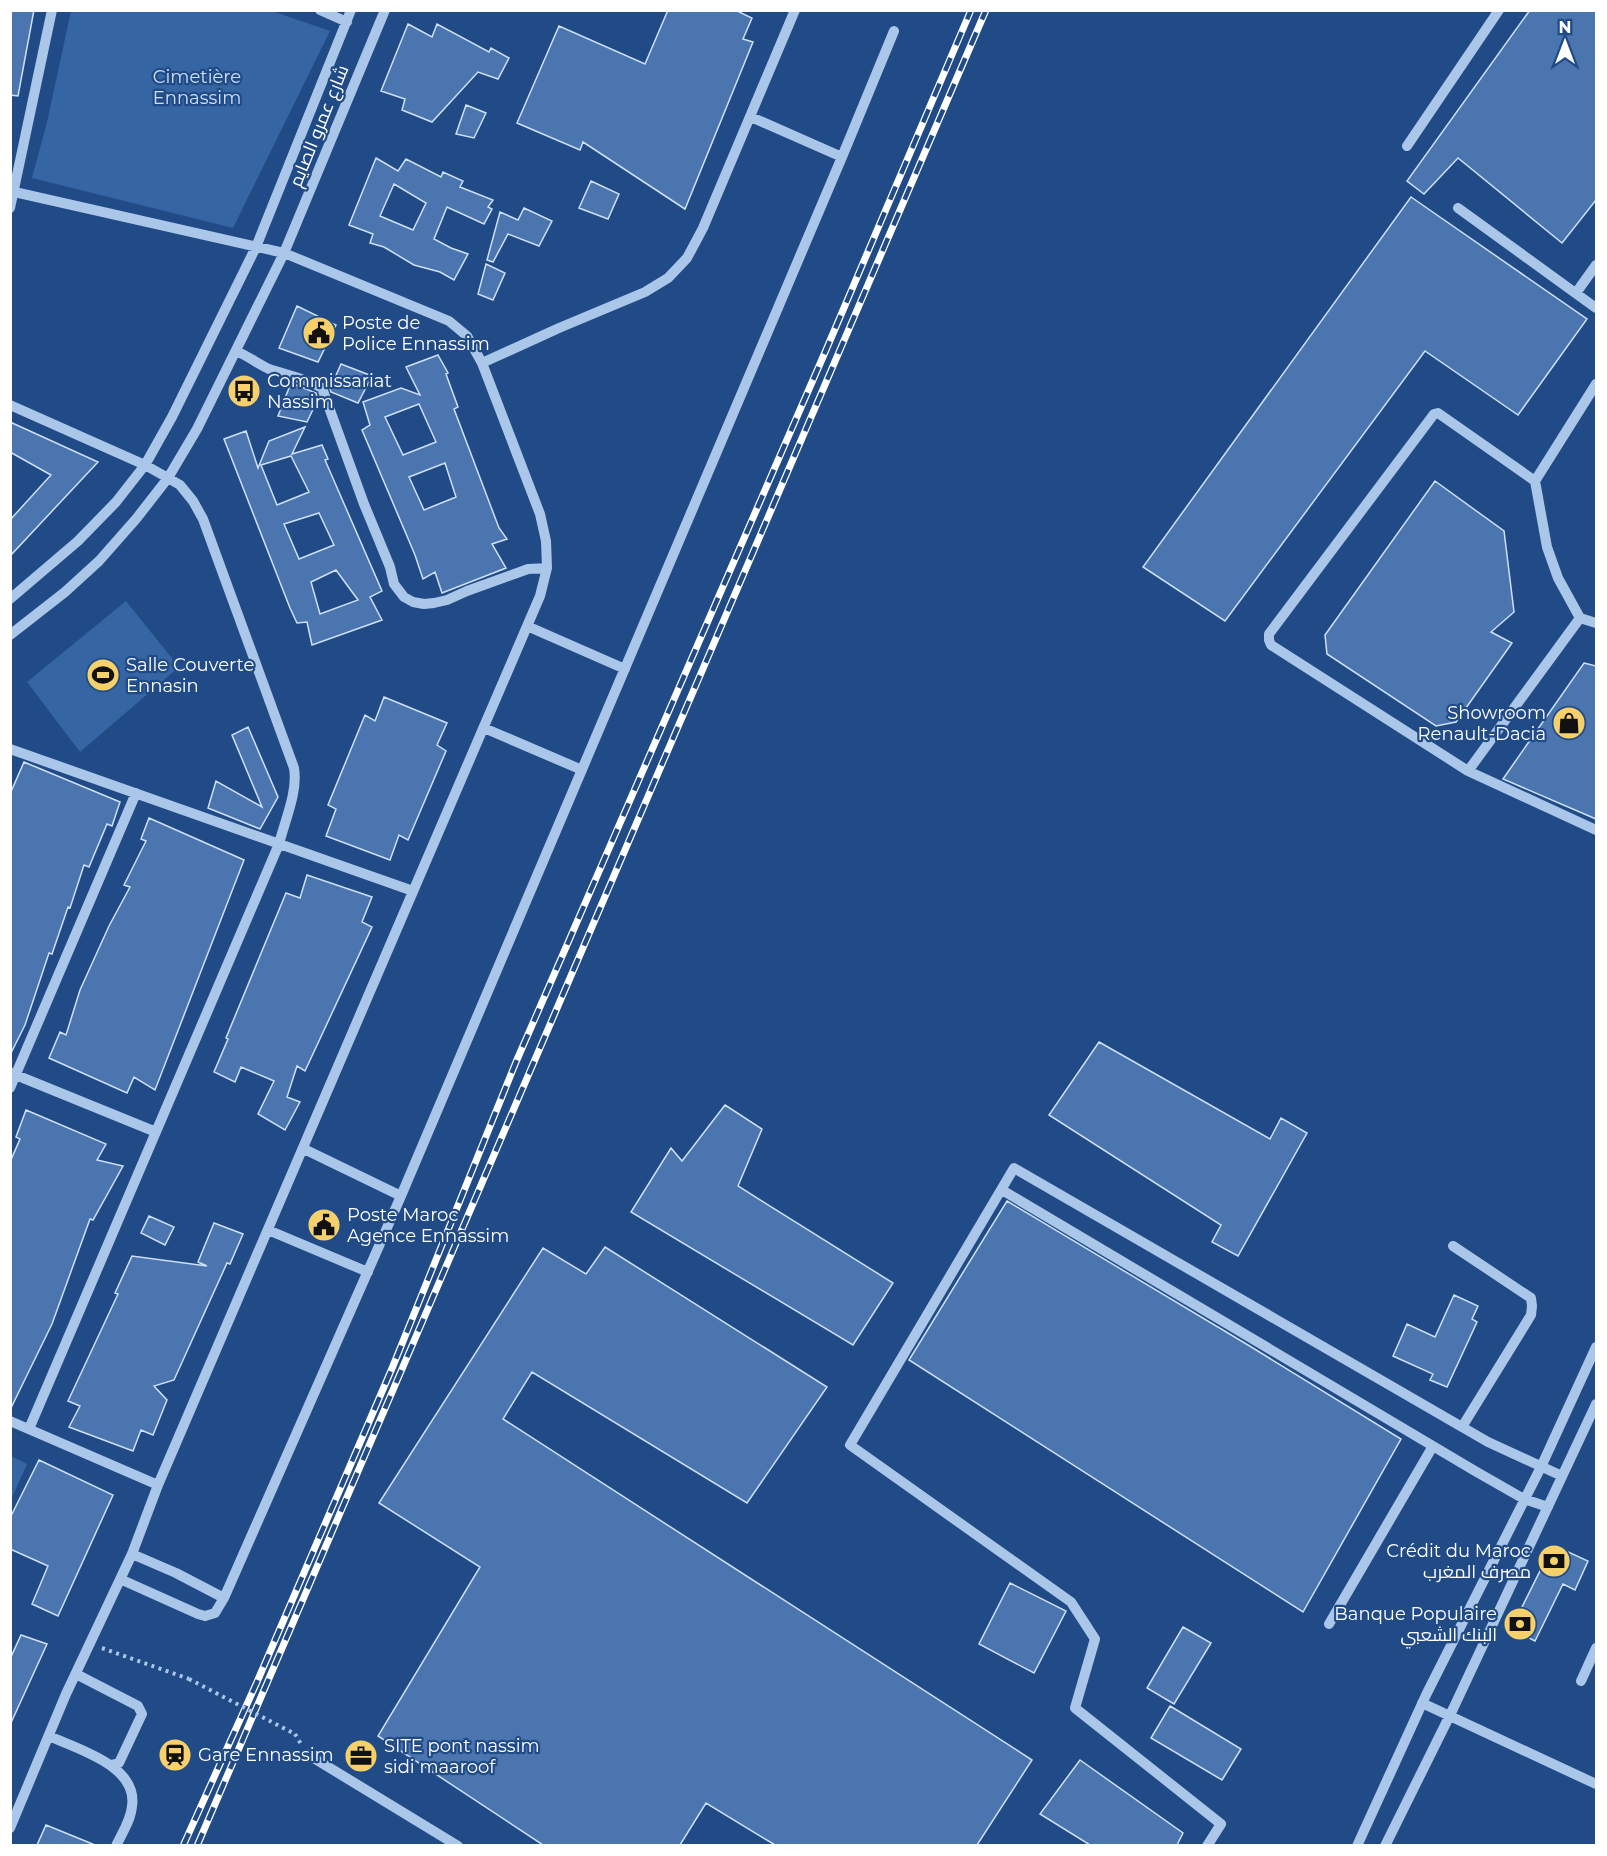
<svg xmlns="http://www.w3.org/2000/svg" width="1607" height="1856" font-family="Montserrat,Cairo,sans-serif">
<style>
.green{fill:#3565a3}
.building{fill:#4a75ae;stroke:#cee0f7;stroke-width:1.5;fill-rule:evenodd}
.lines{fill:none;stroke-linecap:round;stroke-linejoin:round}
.path{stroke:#aac6e9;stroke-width:4;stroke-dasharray:3 4.5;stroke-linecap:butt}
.minor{stroke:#aac6e9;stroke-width:10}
.rail-casing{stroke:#fff;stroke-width:7}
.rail{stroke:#214b86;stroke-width:4.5;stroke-dasharray:14;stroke-linecap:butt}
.path-bridge{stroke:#aac6e9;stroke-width:4;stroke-dasharray:3 4.5;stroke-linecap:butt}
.labels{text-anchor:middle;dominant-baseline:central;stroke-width:4.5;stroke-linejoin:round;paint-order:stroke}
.park-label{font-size:18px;fill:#cee0f7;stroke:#214b86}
.street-label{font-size:18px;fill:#fff;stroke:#214b86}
.poi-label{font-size:18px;fill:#fff;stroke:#214b86;text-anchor:start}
</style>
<rect width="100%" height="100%" fill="#214b86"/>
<path class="green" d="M71,11H272L330,31L233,228L32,178L47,122Z
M126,601L179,667L80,752L27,682Z
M11,1456L27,1464L11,1500Z"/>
<path class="building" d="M10,10H34L18,96L10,95Z
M668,10H735L752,18L743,39L753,42L685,209L583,142L580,150L517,123L559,26L645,64Z
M1530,10H1596V200L1562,243L1458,158L1424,194L1407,181Z
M408,24L432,37L437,24L489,52L491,48L509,58L498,79L478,72L432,122L402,110L405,99L381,91Z
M466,105L486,113L474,138L456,134Z
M376,158L398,171L406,159L441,177L443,172L463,181L460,187L493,200L488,207L492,209L484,224L447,207L434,239L451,248L468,254L454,280L440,272L414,265L384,247L370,243L373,234L349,225ZM394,184L426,203L413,230L380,216Z
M591,181L619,194L608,219L579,208Z
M1411,197L1587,319L1518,415L1425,351L1225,621L1143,567Z
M524,208L552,221L539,246L508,234L493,262L487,260L500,212L518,220Z
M486,264L505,273L493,300L478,294Z
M297,306L336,325L318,362L279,348Z
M438,355L448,373L446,374L458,407L454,409L499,528L507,539L492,544L506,568L442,593L435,572L423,579L415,555L362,430L370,425L363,402L401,388L420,395L406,367ZM419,404L436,442L403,455L385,417ZM445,463L456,497L424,510L409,477Z
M341,364L372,376L358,403L331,392L330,389Z
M291,383L316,393L318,399L307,422L278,416Z
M10,422L98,462L10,556V520L51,475L10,452Z
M305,427L292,454L322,445L328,459L325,460L382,591L370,597L382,620L312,645L307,622L297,623L290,608L224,439L246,431L258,468L269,441ZM291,456L309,492L277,505L261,465ZM319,513L334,545L299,559L284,524ZM336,570L358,600L320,614L311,582Z
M1435,481L1504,531L1514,612L1491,632L1512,643L1456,722L1436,726L1327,654L1325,635Z
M1584,663L1596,666V819L1503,779Z
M384,697L447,723L437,745L446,751L408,840L399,835L390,860L326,836L336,809L328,805L365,715L375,721Z
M248,727L278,797L260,829L208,808L216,781L262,807L232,735Z
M24,762L120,802L112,826L107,824L89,867L84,865L70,908L68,907L52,954L49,953L25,1025L10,1055V794Z
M149,818L244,860L155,1090L134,1077L127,1093L49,1058L60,1032L66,1035L80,990L109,926L130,887L124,885L146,841L141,839Z
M307,875L372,897L362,922L372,927L305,1071L297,1066L287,1097L300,1102L285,1130L258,1114L274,1081L241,1067L235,1082L214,1072L228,1039L226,1038L286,893L300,898Z
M1099,1042L1270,1139L1281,1118L1307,1133L1238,1256L1212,1242L1221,1225L1049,1115Z
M725,1105L762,1129L738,1186L893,1283L853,1345L631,1212L671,1148L682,1161Z
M26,1110L106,1144L97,1160L123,1166L93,1220L90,1219L52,1324L10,1410V1162L20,1139L16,1137Z
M1007,1201L1248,1345L1401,1439L1303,1612L909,1360Z
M149,1216L174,1227L165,1245L141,1233Z
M214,1223L243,1234L230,1264L227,1263L174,1380L154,1386L167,1400L153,1435L141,1430L133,1451L69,1427L80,1406L68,1401L118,1294L115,1293L132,1256L207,1266L198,1262Z
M605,1247L827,1387L747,1503L532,1372L503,1419L1032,1760L977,1845H775L706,1803L680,1845H543L378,1736L480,1567L379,1503L543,1248L586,1274Z
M1454,1295L1478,1306L1472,1319L1477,1322L1447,1387L1430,1380L1433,1374L1393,1356L1407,1324L1435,1337Z
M39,1460L113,1495L58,1616L32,1604L48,1566L10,1549V1518Z
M1553,1545L1588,1561L1575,1590L1563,1584L1535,1641L1511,1629Z
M1010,1583L1066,1611L1034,1673L979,1644Z
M1183,1627L1211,1643L1174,1704L1147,1688Z
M21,1635L47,1644L10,1725V1659Z
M1170,1706L1241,1749L1222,1780L1151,1738Z
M1080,1760L1183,1833L1177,1845H1090L1040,1814Z
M46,1825L95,1845H37Z"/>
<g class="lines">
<path class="path" d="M102,1648L189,1679
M295,1734L301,1744"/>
<path class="minor" d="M320,10L347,22
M1407,146L1499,10
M842,157L894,31
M10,191L284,253L449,321L467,336L482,363L540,514L546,541L547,568L540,596L158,1485L132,1554L66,1694L10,1828
M10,208L52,10
M1458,208L1596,308
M1576,293L1596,265
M236,351C248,356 258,364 269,369C287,375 305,378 322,388L364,504L390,567L394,584L404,597L413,602L424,604L434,603L447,600L467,591L528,569L547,568
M482,363L559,328L645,292L668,278L687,258L703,228L795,10
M10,405L145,465L168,478L180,485L193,501L203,519L294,768C298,792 285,820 279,844L29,1429
M1535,481L1438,413L1434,414L1269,634V640L1271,645L1468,771L1596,830
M10,599L78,541L116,502L145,465L172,417L256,247L351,10
M1580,618L1596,623
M527,626L625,669
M10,635L65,592L99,561L136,519L168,478L197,429L284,253L385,10
M484,728L582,770
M10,749L413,891
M1468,771L1580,618L1558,578L1547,547L1535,481L1596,384
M11,1073L156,1132
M10,1088L136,793
M304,1149L401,1196
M1002,1190L1475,1471L1524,1499L1548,1507
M268,1230L368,1272
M1453,1246L1531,1298L1532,1306L1531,1315L1462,1427
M10,1421L158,1485
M132,1554L176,1573L224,1598
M120,1579L198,1614L205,1616L215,1613L224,1598L401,1196L842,157L751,117
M1329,1624L1433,1446
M76,1674L138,1706L142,1714L119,1763L111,1765
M1581,1681L1596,1648
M1422,1703L1596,1784
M49,1736C78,1749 138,1766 132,1806C131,1820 122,1833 116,1846
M307,1754L458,1846
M1207,1846L1221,1824L1075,1708L1095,1639L1071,1602L850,1445L1014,1168L1488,1442L1562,1476
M1357,1846L1426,1695L1541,1467L1596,1347
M1385,1846L1453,1709L1596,1404"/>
<defs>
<path id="rail" d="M183,1846L257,1682L393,1366L516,1062L826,350L971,10
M197,1846L986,10"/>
</defs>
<use href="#rail" class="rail-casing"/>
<use href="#rail" class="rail"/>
<path class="path-bridge" d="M189,1679L295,1734"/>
</g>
<defs>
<symbol id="civic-disc" viewBox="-11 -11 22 22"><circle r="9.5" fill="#f6d06b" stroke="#214b86"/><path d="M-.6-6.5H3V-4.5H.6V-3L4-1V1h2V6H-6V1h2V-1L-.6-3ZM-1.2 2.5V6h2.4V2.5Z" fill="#111"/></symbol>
<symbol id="bus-disc" viewBox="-11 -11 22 22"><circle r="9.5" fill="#f6d06b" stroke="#214b86"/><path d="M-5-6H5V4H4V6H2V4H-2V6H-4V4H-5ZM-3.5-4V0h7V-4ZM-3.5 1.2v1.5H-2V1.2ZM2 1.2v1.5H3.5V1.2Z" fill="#111"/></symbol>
<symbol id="stadium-disc" viewBox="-11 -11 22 22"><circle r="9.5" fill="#f6d06b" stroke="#214b86"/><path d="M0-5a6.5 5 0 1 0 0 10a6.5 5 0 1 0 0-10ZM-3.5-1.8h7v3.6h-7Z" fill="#111"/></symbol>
<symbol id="shop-disc" viewBox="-11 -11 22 22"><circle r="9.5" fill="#f6d06b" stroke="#214b86"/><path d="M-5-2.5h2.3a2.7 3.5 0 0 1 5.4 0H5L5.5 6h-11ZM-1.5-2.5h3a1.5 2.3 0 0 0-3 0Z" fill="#111"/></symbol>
<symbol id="bank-disc" viewBox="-11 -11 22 22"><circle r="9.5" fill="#f6d06b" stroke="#214b86"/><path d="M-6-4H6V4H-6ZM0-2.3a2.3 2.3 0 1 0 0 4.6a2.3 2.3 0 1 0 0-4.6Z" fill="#111"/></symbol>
<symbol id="station-disc" viewBox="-11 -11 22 22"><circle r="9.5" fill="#f6d06b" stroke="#214b86"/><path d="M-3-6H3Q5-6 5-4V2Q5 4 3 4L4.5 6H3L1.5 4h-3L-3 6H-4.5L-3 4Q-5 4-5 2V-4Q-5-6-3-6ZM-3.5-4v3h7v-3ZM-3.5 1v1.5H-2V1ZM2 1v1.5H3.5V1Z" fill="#111"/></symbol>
<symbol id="office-disc" viewBox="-11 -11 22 22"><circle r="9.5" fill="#f6d06b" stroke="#214b86"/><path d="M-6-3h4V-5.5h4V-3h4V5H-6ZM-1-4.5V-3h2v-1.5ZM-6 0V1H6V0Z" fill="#111"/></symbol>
</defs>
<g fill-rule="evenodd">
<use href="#civic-disc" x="300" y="314" width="38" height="38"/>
<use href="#bus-disc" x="225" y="372" width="38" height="38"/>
<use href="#stadium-disc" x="84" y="656" width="38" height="38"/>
<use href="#shop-disc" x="1550" y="704" width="38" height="38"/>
<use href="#civic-disc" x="305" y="1206" width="38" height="38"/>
<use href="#bank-disc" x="1535" y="1542" width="38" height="38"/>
<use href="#bank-disc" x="1501" y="1605" width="38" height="38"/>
<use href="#station-disc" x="156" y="1736" width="38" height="38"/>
<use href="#office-disc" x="342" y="1737" width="38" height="38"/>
</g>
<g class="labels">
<g class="park-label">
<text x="197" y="77">Cimetière<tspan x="197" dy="21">Ennassim</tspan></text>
</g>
<g class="street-label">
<text transform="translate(319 126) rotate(-68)">شارع عمرو الصايم</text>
</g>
<g class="poi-label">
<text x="342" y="323">Poste de<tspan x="342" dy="21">Police Ennassim</tspan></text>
<text x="267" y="381">Commissariat<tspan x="267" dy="21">Nassim</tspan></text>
<text x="126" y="665">Salle Couverte<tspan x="126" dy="21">Ennasin</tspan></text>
<text x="1546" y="713" text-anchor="end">Showroom<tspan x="1546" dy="21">Renault-Dacia</tspan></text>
<text x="347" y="1215">Poste Maroc<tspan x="347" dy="21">Agence Ennassim</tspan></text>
<text x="1531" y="1551" text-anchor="end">Crédit du Maroc<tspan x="1531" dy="21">مصرف المغرب</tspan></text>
<text x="1497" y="1614" text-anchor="end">Banque Populaire<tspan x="1497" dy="21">البنك الشعبي</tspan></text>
<text x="384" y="1746">SITE pont nassim<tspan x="384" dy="21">sidi maaroof</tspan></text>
<text x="198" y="1755">Gare Ennassim</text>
</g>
</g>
<rect width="1607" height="1856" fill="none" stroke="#ffffff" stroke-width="24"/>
<g transform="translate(1565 42)" stroke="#214b86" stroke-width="4.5" paint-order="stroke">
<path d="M0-4.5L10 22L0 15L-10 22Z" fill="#ffffff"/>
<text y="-9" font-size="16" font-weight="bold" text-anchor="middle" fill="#ffffff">N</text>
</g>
</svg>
